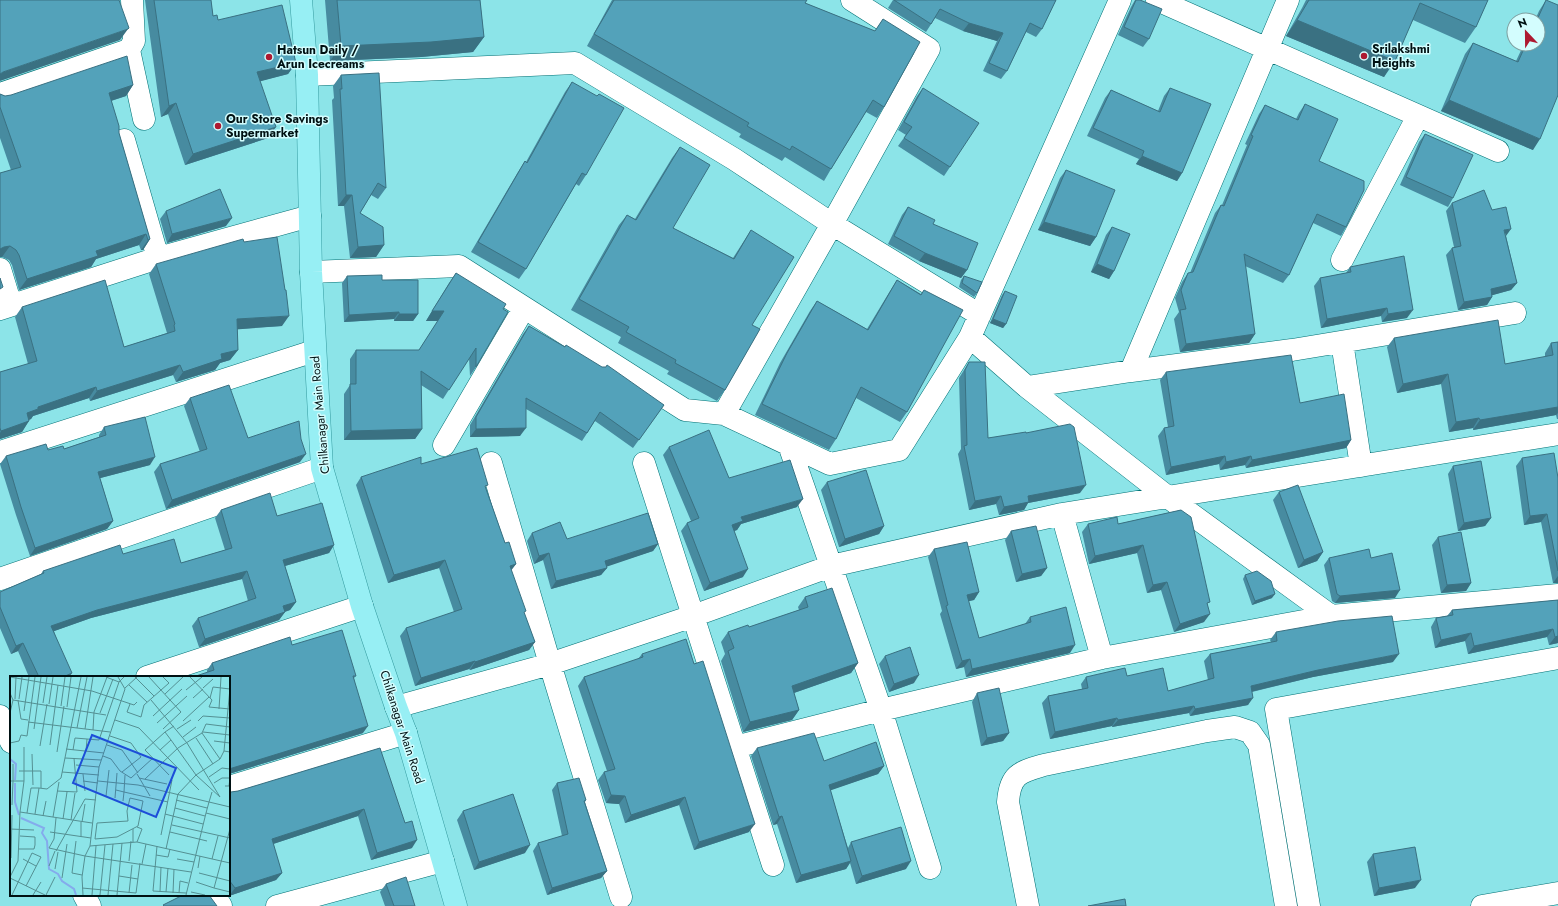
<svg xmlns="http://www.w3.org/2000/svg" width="1558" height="906" font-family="Jost,sans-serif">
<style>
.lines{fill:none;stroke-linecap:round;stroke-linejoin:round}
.minor-casing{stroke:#007074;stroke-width:23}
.major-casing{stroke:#359ba0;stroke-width:23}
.minor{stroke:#fff;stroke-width:22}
.major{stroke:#97eff4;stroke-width:22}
.wall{fill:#478ba0}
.shaded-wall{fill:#3a7182}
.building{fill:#53a2ba;stroke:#3a7182}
.poi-dot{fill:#ad1931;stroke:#d3fdfe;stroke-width:1.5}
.labels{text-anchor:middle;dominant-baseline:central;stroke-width:3;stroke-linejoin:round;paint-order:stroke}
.poi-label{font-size:12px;font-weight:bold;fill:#001113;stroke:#d3fdfe;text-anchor:start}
.street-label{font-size:12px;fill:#001113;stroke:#d3fdfe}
.inset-river{fill:none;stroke:#84abec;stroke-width:2}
.inset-road{fill:none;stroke:#549093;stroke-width:1}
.view{fill:#1d4ed8;fill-opacity:0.15;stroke:#1d4ed8;stroke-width:2}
.inset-edge{fill:none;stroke:#001113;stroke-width:2}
</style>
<rect width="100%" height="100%" fill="#8ce4e8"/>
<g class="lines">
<defs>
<path id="minor" d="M1157,0L1498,151
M129,50L144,119
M307,75L575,63L734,159L832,224L980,315
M0,94L129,50L134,41L132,0
M124,140L158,258
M1342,260L1418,116
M0,269L11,305
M311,272L459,266L685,410L724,414L830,464L899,450L970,337L1120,0
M0,309L158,258L310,216
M970,337L1027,387L1169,498L1331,616
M1342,342L1361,466
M1131,371L1288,0
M1027,387L1131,371L1292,350L1515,313
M724,414L832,224L929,49L852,0
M444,445L524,308
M789,445L881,710L1102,658L1331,616L1558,595
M0,452L314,351
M491,463L550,664L621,897
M644,463L773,865
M1062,514L1102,658
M0,579L322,468
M147,677L362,606
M396,707L550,664L693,616L831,566L1062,514L1558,434
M0,716L11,742
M735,747L881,710L930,868
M229,787L406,733
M84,895L90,906
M214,895L221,906
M277,906L443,861
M1028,906L1008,802C1010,774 1020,772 1044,765L1207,731L1235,727L1250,732L1259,745L1286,906
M1309,906L1276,709L1558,658
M1482,906L1558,893"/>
<path id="major" d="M301,0L307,75L311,272L322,468L362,606L396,707L406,733L456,906"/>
</defs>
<use href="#minor" class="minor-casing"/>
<use href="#major" class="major-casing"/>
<use href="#minor" class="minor"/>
<use href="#major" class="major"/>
</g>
<path class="wall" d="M145,0H211L213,16L218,20L296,63L288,74L260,81L268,138L185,165L168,114L161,117Z
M325,0H480L484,37L473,52L421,57L330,61Z
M612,0H807L805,3L875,31L883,19L884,107L877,118L866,112L831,169L824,181L785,157L782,161L739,137L741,134L587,46Z
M893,0H1056L1042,29L1036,37L1026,32L1007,71L1001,79L983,71L997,41L963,31L935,18L926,32L888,8Z
M1135,0H1140L1149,39L1143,47L1118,35L1131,7Z
M1306,0H1488L1476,27L1465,43L1413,20L1384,77L1286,36L1302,8Z
M1546,0L1533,150L1441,111L1465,54L1473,43L1516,61L1524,44H1538V20H1535L1539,11Z
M341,75L386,188L378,199L371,195L360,213L384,245L376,257L350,258L344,206H338L332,100L334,98L333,86Z
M572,82L586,175L579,186L576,184L526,269L519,279L471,252L518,172L525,161L526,162L565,92Z
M133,85L126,96L111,101L119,133L150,239L143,250H141L139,245L96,259L91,267L19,290L12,265L9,260L2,257H0V173L11,170L0,138V94L5,96Z
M923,88L950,167L944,176L898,146L906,135L898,130L917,96Z
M1170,88L1182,173L1177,181L1136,164L1139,159L1087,136L1105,98L1111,90L1158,111L1164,96Z
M1305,104L1319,161L1346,227L1341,236L1313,223L1289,275L1283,283L1245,266L1255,334L1249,343L1180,352L1174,319L1179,312L1175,298L1182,282L1188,273H1190L1215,213L1221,205H1222L1247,145L1245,144L1259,114L1265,105L1296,119L1299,113Z
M1425,134L1453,198L1448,207L1400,185L1419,142Z
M680,147L673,228L733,258L751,230L752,325L725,390L717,401L667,374L669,371L618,343L621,337L571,310L619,225L627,215L635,219L672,158Z
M1066,170L1096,237L1090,246L1038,230L1060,178Z
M1452,203L1492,210L1506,236L1517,283L1511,290L1492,295V297L1487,305L1458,310L1446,255L1452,248L1454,247L1446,211Z
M908,207L933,224L967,270L961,278L919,261L888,244L902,215Z
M166,211L226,226L167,243L160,219Z
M1112,227L1114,271L1109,279L1091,272L1106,235Z
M156,264L282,326L237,329L238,350L230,360L220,363L215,370L176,382L173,375L90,401L89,398L33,416L31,419L29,420L22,432L0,439V372L28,364L15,317L22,307L124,347L167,333L149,274Z
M1350,267L1407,318L1382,322L1381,316L1321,328L1314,286L1320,278L1346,273Z
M456,273L503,309L476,367L470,376L469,358L443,399L421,385L422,429L415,439L344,440V394L350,385V359L356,350H419L438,321H426L449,283Z
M347,276L382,280L418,314L413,321H394V319L344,322L342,283Z
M964,276L977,293L974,297L959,287L961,280Z
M897,280L921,294L924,290L907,412L900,422L856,398L836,439L829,450L755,415L780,363L810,311L817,301L867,329L890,291Z
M1005,291L1006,324L1003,328L990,323L1002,295Z
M529,326L664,405L633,448L595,421L582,441L526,409L520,436L470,437V425L523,334Z
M1394,338L1505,364L1545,357V353L1551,343L1558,342V419H1557L1556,415L1473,430V428L1449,432L1441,384L1397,393L1387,347Z
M969,362L988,438L1026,433L1080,493L1028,503L1024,510L999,515L996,504L969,510L958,454L961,449L959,378Z
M1166,372L1300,403L1351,440L1346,448L1246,468L1245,465L1220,470L1219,464L1166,475L1158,436L1164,428L1168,427L1160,380Z
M190,398L248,438L300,462L166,509L154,472L160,464L200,452L184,406Z
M104,427L150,465L100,478L113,521L107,529L30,556L16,515L0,464L6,456L48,450L64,449L99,437V435Z
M669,447L729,478L797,507L741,524L737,530L734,531L743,577L704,591L681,531L687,523L691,521L663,455Z
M1522,458L1558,478V583H1553L1541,522L1524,525L1516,466Z
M421,464L486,488L505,543L516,564L511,570L524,613L535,642L529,650L470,670L469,669L415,686L400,636L406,628L454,612L439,568L388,583L356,485L361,477Z
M1453,466L1491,518L1485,526L1458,531L1448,474Z
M827,482L884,526L879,534L839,547L821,490Z
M1279,492L1323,552L1317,561L1298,568L1273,500Z
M221,510L277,516L334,545L329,553L285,566L296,602L290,610L285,612L279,620L199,647L192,626L198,618L248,601L242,579L91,618L54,631L69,677H29L18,651L11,654L0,628V592L41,574L43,571L123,554L181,563L225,550L215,518Z
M1181,510L1208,606L1204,622L1174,632L1161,590L1147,593L1137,553L1089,564L1082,532L1088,524H1118Z
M1011,531L1047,568L1041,576L1016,582L1005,540Z
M532,533L567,539L658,544L653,551L606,566L607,568L601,575L551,589L543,560L534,564L527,541Z
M1438,537L1471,583L1466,591L1441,593L1432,545Z
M934,549L979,592L974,600L968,601L979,638L1025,624L1030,617L1070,653L966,677L964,667L956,669L940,614L942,611L928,557Z
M1329,558H1371L1395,598L1335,603L1332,601L1324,565Z
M1245,575L1272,598L1252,605L1243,579Z
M805,597L858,663L851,673L794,693L799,710L792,720L743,732L721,661L725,654L721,642L728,632L749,627L799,610L798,607Z
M1558,600V643L1549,645L1547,637L1468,654L1465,641L1435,648L1431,627L1436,618L1447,616L1452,610Z
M1276,632L1393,662L1313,677L1252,692L1248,705L1190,716L1189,713L1112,727V726L1050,739L1042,703L1048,696L1082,689L1081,684L1086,677L1127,676L1168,691L1208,680L1204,661L1210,654L1271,642L1270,640Z
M292,645L356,676L354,678L363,733L229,774V677L207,672V670L212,663Z
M642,654L749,832L694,850L679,805L625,823L619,804L606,803L598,780L604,772L607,771L578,686L584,677L638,659Z
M885,656L914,683L889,692L879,664Z
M977,693L1009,733L1003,741L981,746L972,702Z
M380,748L412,848L371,860L358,816L273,844L282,873L276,880L229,896V790L231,792L238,791Z
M757,748L824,761L884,766L878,774L830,790L848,848L851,842L906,869L856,884L850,863L846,869L796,883L777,824L773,825L751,756Z
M557,783L586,800L585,802L607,871L601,878L547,895L533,851L538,843L562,836L552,790Z
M463,811L525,853L474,870L457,820Z
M1373,854L1415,888L1374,896L1367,862Z
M386,884L415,906H385L380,892Z"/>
<path class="shaded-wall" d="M1297,20L1395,61L1384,77L1286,36Z
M969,23L1003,33L997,41L963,31Z
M128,29L120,40L0,81V74L3,72Z
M484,37L473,52L421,57L330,61L341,46Z
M296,63L288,74L250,84L257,72Z
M133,85L126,96L101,104L109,93Z
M1449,100L1540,139L1533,150L1441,111Z
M176,103L168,114L161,117L169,106Z
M276,127L268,138L185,165L193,154Z
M1142,156L1182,173L1177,181L1136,164Z
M346,195H352L344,206H338Z
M232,218L226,226L167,243L172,234Z
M1044,222L1096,237L1090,246L1038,230Z
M1511,229L1506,236L1504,230Z
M146,234L139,245L96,259L91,267L19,290L27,279L96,251Z
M150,239L143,250H141L148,240Z
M384,245L376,257L350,258L358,247Z
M10,246L2,257H0V249L4,247Z
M925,253L967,270L961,278L919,261Z
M1097,264L1114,271L1109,279L1091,272Z
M1517,283L1511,290L1486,297L1491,289Z
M1492,297L1487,305L1458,310L1464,302Z
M1387,308L1381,316L1321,328L1327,319Z
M1413,310L1407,318L1382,322L1388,314Z
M432,311H444L438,321H426Z
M399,312L394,319L344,322L349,315Z
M399,314H418L413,321H394Z
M289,316L282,326L229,330L237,319Z
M993,319L1006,324L1003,328L990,323Z
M1255,334L1249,343L1180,352L1186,344Z
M238,350L230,360L220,363L215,370L176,382L183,372L221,354Z
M180,365L173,375L90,401L97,391Z
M1448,374L1441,384L1397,393L1403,384Z
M96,387L89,398L33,416L31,419L20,423L27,413L38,407Z
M1558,407V413L1556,415L1473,430L1480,420Z
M1479,418L1473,428L1449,432L1456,422Z
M29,421L22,432L0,439V433L1,431Z
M526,428L520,436L470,437L476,429Z
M422,429L415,439L344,440L351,431Z
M1351,440L1346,448L1246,468L1252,460Z
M306,454L300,462L166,509L172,500Z
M1225,456L1219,464L1166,475L1171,467Z
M1251,456L1245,465L1220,470L1226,462Z
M155,457L150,465L93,480L98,472Z
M1086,485L1080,493L1028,503L1024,510L999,515L1004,507L1028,496Z
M1001,496L996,504L969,510L975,501Z
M803,499L797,507L741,524L737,530L726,534L732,525L741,517Z
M1547,514L1541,522L1524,525L1530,516Z
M1491,518L1485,526L1458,531L1464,523Z
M113,521L107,529L30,556L35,548Z
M884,526L879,534L839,547L845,539Z
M658,544L653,551L600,569L605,561Z
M334,545L329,553L278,568L283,560Z
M1143,545L1137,553L1089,564L1095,556Z
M1323,552L1317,561L1298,568L1304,560Z
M549,553L543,560L534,564L539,556Z
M445,560L439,568L388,583L394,575Z
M516,564L510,572V566Z
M607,568L601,575L551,589L556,581Z
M1047,568L1041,576L1016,582L1022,574Z
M748,569L743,577L704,591L710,583Z
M247,571L242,579L91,618L46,634L51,626L97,610Z
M1558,576V583H1553Z
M1167,582L1161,590L1147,593L1153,585Z
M1471,583L1466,591L1441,593L1447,585Z
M1400,590L1395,598L1335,603L1340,596Z
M979,592L974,600L961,603L967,595Z
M1275,594L1272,598L1252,605L1255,601Z
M296,602L290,610L277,614L283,606Z
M285,612L279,620L199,647L205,639Z
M1210,614L1204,622L1174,632L1180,624Z
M1553,629L1547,637L1468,654L1474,646Z
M1471,633L1465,641L1435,648L1441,640Z
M1558,636V643L1549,645L1555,637Z
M535,642L529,650L470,670L475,662Z
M23,643L18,651L11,654L16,646Z
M1075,645L1070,653L966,677L972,669Z
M1399,654L1393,662L1313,677L1246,693L1251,686L1318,670Z
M970,659L964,667L956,669L962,661Z
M475,661L469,669L415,686L421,678Z
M858,663L851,673L785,696L792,686Z
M72,673L69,677H63Z
M919,675L914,683L889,692L894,684Z
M1253,698L1248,705L1190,716L1195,709Z
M1194,706L1189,713L1112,727L1118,720Z
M799,710L792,720L743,732L750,722Z
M1117,718L1112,726L1050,739L1055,732Z
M368,726L363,733L229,774V769L231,768Z
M1009,733L1003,741L981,746L987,738Z
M884,766L878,774L823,793L829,785Z
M611,795L625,796L619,804L606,803Z
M685,797L679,805L625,823L631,815Z
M364,809L358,816L267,846L272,839Z
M782,816L777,824L773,825L779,817Z
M755,824L749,832L694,850L699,842Z
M417,840L412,848L371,860L377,853Z
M530,845L525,853L474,870L479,862Z
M851,861L846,869L796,883L801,875Z
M911,861L906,869L856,884L862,876Z
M607,871L601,878L547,895L552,888Z
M282,873L276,880L229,896L235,888Z
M1421,880L1415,888L1374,896L1379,888Z"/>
<path class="building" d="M0,0H119L129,28L128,29L3,72L0,74Z
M154,0H211L213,16L217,15L218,20L282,5L296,63L257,72L276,127L193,154L176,103L169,106Z
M337,0H480L484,37L431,42L341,46Z
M614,0H807L805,3L875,31L883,19L920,42L884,107L873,100L831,169L792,146L790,150L747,126L749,123L594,34Z
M894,0H1056L1042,29L1030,23L1007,71L989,63L1003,33L969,23L940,9L931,24Z
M1136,0H1140L1162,9L1149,39L1124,27Z
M1309,0H1488L1476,27L1420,3L1395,61L1297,20Z
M1546,0L1558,5V95L1540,139L1449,100L1473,43L1518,62L1526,44H1538V20H1537Z
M127,56L133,85L109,93L119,126V133L150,239L148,240L146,234L96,251L98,256L27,279L19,255L16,250L10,246L4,247L0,249V173L21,167L0,107V94L5,96L11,95Z
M379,73L386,188L378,183L360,213L383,227L384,245L358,247L352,195H346L340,89H342L341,75Z
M572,82L597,96L599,94L624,108L586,175L582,173L526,269L478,242L525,161L527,163Z
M923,88L979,123L950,167L904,138L912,127L904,122Z
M1170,88L1211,104L1182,173L1142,156L1144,151L1093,128L1111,90L1160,112Z
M1305,104L1338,119L1319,161L1364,181V190L1346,227L1317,214L1289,275L1244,254L1255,334L1186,344L1180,310L1186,309L1181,290L1188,273L1193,272L1221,205L1224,206L1253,136L1251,135L1265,105L1298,120Z
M1425,134L1473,155L1453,198L1406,177Z
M680,147L710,165L673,228L734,259L751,230L794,257L752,325L760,329L725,390L675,363L676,360L626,332L629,327L579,299L627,215L636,220Z
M1066,170L1115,190L1096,237L1044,222Z
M220,189L232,218L172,234L166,211Z
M1484,190L1492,210L1506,207L1511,229L1504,230L1517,283L1491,289L1492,297L1464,302L1452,248L1461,246L1452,203Z
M908,207L935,220L933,224L978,243L967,270L925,253L894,236Z
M1112,227L1130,234L1114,271L1097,264Z
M277,237L285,290H286L289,316L237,319L238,350L221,354L222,359L183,372L180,365L97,391L96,387L38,407V409L27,413L29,421L1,431L0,428V372L37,361L22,307L105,280L124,347L175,331L174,325L175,324L156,264L243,239L244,242Z
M1404,256L1413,310L1388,314L1387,308L1327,319L1320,278L1351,272L1350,267Z
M456,273L506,304L503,309L508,312L476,367V348L449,390L421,371L422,429L351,431L350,384H356V350H419L444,311H432Z
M382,275V280H418V314H399V312L349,315L347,276Z
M964,276L982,282L977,293L962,283Z
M0,278L3,287L0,289Z
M897,280L921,295L924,290L963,310L907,412L861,387L836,439L762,404L787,353L817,301L868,330Z
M1005,291L1017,296L1006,324L993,319Z
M1498,320L1505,364L1553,355L1551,343L1558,342V407L1480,420L1479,418L1456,422L1448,374L1403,384L1394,338Z
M529,326L565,347L566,345L602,367H606L607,365L664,405L639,440L600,412L587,433L526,398V428L476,429V417Z
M1291,355L1300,403L1344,394L1351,440L1252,460L1251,456L1226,462L1225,456L1171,467L1164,428L1174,426L1166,372Z
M969,362H985L988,438L1026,432V433L1070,424L1074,427L1086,485L1028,496L1029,502L1004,507L1001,496L975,501L964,446L967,445L965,370Z
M229,385L248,438L299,421L301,439L306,454L172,500L160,464L207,449L190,398Z
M145,417L155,457L98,472L113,521L35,548L21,507L6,456L46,444L48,450L63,446L64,449L106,435L104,427Z
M709,430L729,478L790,460L803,499L741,517L743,521L732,525L748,569L710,583L687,523L699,518L669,447Z
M477,448L488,485L485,486L505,543L509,542L516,564L510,566L526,611L524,612L535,642L475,662V661L421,678L406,628L462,609L445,560L394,575L361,477L421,457V464Z
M1554,453L1558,478V571L1547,514L1530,516L1522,458Z
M1481,461L1491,518L1464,523L1453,466Z
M866,470L884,526L845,539L827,482Z
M1298,485L1323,552L1304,560L1279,492Z
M270,493L277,516L322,503L334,545L283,560L296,602L283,606L285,612L205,639L198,618L256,598L247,571L97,610L51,626L72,673L63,677H39L23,643L16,646L0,607V592L44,573L43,571L120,545L123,554L174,539L181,563L232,548L221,510Z
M1181,510L1191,517L1210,602L1207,603L1210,614L1180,624L1167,582L1153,585L1143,545L1095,556L1088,524L1117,517L1118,524Z
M648,513L658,544L605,561L607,568L556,581L549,553L539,556L532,533L560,522L567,539Z
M1036,526L1047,568L1022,574L1011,531Z
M1461,532L1471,583L1447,585L1438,537Z
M967,542L979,592L967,595L979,638L1031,622L1030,617L1066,607L1075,645L972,669L970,659L962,661L946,606L948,605L934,549Z
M1369,549L1371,558L1392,553L1400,590L1340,596L1337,594L1329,558Z
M1257,571L1271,581L1275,594L1255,601L1245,575Z
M832,588L858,663L792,686L799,710L750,722L728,651L734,648L728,632L748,625L749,627L808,607L805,597Z
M1558,600V636L1555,637L1553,629L1474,646L1471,633L1441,640L1436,618L1453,615L1452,610Z
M1392,616L1399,654L1318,670L1251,686L1253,698L1195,709L1194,706L1118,720L1117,718L1055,732L1048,696L1088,688L1086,677L1125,668L1127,676L1163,668L1168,691L1214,678L1210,654L1277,641L1276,632L1338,621Z
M342,630L356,676H353L368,726L229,769V677H193L214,670L212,663L290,637L292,645Z
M686,639L694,664L703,661L755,824L699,842L685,797L631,815L625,796L611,795L604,772L615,769L584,677L643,657L642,654Z
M910,647L919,675L894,684L885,656Z
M999,688L1009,733L987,738L977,693Z
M814,733L824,761L876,742L884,766L829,785L851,861L801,875L782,816L779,817L757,748Z
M380,748L405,823L412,821L417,840L377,853L364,809L272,839L282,873L235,888L229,880V790L231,792L238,791Z
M579,778L586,800L584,801L607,871L552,888L538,843L568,834L557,783Z
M513,794L530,845L479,862L463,811Z
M901,827L911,861L862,876L851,842Z
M1415,847L1421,880L1379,888L1373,854Z
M406,877L415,906H394L386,884Z
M183,895H209L217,906H164L163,905Z
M1125,899L1126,906H1088Z"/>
<g class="poi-dot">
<circle cx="1364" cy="56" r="4"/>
<circle cx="269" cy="57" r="4"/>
<circle cx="218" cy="126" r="4"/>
</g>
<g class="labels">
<g class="poi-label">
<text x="1372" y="49">Srilakshmi<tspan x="1372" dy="14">Heights</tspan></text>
<text x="277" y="50">Hatsun Daily /<tspan x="277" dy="14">Arun Icecreams</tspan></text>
<text x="226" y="119">Our Store Savings<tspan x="226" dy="14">Supermarket</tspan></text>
</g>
<g class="street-label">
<text transform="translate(320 415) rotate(-95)">Chilkanagar Main Road</text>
<text transform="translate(402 727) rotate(72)">Chilkanagar Main Road</text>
</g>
</g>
<g transform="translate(10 676)">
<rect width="220" height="220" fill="#8ce4e8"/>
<path class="inset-river" d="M0,83L6,88L5,104M5,107V126L9,139M11,142L34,152L32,157L37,165L39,193L48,198L52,205L64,213L66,219"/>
<path class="inset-road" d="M0,1L82,15L124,29L127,26M96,1L109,6L114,1M125,1L144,20M139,1L171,36L153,53M180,1L202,24L199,31L220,33M119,9L137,26M115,12L127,1M193,12L203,3M176,14L192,1M0,17L3,24L96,39M155,18L173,1M183,22L193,13M200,22L203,11L220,13M5,23L6,1M9,23L12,1M8,24L11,43L18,44M141,24L177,67L210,121L186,99L161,64M33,27L37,1M39,28L43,1M120,28L117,36L131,41L134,29L159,7L153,1M51,30L55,1M57,31L61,1M209,33L211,1M14,35L19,1M0,37L3,24M90,37L103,3M143,40L172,13M105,44L129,52L189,114M173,45L199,21M188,45L193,40L220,42M18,46L100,56M147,47L177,20M67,52L77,1M24,53L31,1M75,53L83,1M167,53L181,44M83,54L84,36L97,1M155,56L135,74L159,99M193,56L220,59M192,57L210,83M100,60L121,67L131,81L112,96M173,61L186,51M186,62L203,88M204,65L220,67M0,67L9,65L11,59L17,60L25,1M40,69L48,9M97,69L112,74L128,97M30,70L37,28M56,73L94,77M63,74L65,62L89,64L109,6M150,74L161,64L155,56L164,50M76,75L77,63M214,75L220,12M47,76L54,30M22,78L23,109M93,80L101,83L110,95L121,102L143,82M55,82L91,84M3,88V105M66,89L89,91M9,95H14V71M52,96L89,99M73,98L75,115M127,98L140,120M115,99L114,116L158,126M199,101L212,92L220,93M129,102L157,108M135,103L168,72L192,57L196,48L220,51M0,105H14L10,136M14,105V95H31V112M73,105L88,107M88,105L128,109L199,126L196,137M204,107L212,102H220M215,110H219L220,102M106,114L114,116L113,125M47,115L67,116L64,82M202,116L199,126L220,131M96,120L99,94M105,122L107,97M120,122L133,125L128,150L107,161L85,163L87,147L118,145L117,135ZM166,124L197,132M2,129L3,105M165,132L195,140M17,137L21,112H29M25,138L29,112L37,113L51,102L71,1M155,138L193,148M33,140L36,125M43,141L49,106M46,142L44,163L39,172L75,180L181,196M53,143L57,116M61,144L65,117M72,146L75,128M162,149L220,162M127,151L132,153L127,166M0,153L24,154M123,153V166M220,153L204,212L220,216M40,156L81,162M160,156L197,165M151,159L162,104M71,161V146M66,165L62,197L72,199M80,170L127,166L220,187M147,170L143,215L176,217M9,173H24L25,169V161L10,160M156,173L168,118L186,99L210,83L214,75L220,76M46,175L75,123L86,124M146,179L158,181L160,173M1,182L2,139M13,183L26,190M167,183L184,186M202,183L208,160M119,185L121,165M132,188L136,168M39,190L45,175M188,192L190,180M45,193L48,176M189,197L220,205M109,200L128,203M0,201L8,185L10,136L82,147M0,202L35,219M52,202L57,168M186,206L204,212M72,212L126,217L130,187M150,216L151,191M156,216L158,192M181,216L195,219M119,217L122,189M163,217L164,193M169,217L170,205L178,207M2,219L22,177L31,181L16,210M23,219L31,206M36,219L45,201M73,219L72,201L75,180L80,170L89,91L115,13L108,1M82,219L86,170M90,219L95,169M98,219L103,168M107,219L112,167M176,219L196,137L220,143"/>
<path class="view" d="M82,59L166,92L146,141L63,107Z"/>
<rect width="220" height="220" class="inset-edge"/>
</g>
<g transform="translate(1526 32) rotate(338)"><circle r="19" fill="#d3fdfe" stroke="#7f9fa0"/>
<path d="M0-3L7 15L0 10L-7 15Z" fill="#ad1931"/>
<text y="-6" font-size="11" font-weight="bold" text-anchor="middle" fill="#001113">N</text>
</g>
</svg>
